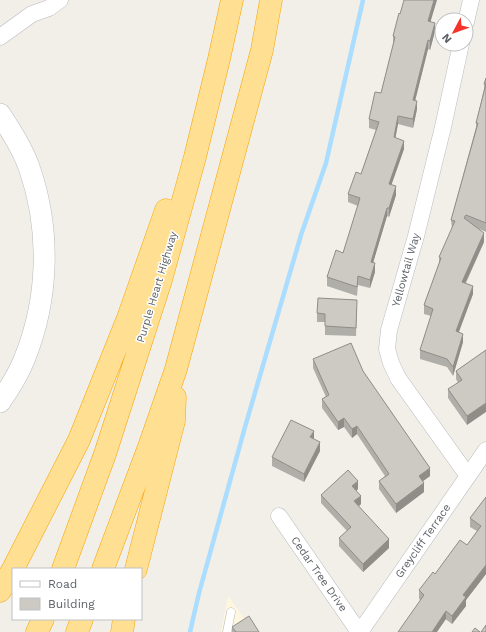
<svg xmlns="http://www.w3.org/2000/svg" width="486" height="632" font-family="'Work Sans',sans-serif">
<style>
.commercial{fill:#fff6df}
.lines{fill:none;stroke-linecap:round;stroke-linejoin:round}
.stream{stroke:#adf;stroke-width:4.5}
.service-casing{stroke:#b7babe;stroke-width:9}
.minor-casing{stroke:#b7babe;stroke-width:17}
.tertiary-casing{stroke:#b7babe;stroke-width:22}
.motorway-casing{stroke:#f9a300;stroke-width:23}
.service{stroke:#fff;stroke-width:8}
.minor{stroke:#fff;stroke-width:16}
.tertiary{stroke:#fff;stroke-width:21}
.motorway{stroke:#ffdf91;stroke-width:22}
.wall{fill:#b0aea9}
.shaded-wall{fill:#908d89}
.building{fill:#cdcac4;stroke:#908d89}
.labels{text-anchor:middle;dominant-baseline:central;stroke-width:3;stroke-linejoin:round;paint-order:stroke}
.street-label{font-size:11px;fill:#5e6368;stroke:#fff}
</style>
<rect width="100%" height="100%" fill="#f1efe7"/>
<path class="commercial" d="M228,596L254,632H221Z"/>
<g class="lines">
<path class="stream" d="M190,632L199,593L245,427L301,235L326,163L363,0"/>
<defs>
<path id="service" d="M227,632L231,612"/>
<path id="minor" d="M466,22L471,0
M0,37L32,14L49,8L60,0
M461,44L443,127L416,236L389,330L387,349L391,363L398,378L468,476
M279,516L359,632
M360,632L486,450"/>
<path id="tertiary" d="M0,114C11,131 22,148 29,167C51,230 49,299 24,360C18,375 9,389 0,402"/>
<path id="motorway" d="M13,569L79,440L128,318L166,210
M63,569L105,454L161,280L195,157L219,59L232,0
M103,569L150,444L176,369L262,50L271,0
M136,569L174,421L175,397
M0,591L13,569
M37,632L43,619
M77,632L82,619
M122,632L124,619"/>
</defs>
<use href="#service" class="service-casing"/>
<use href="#minor" class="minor-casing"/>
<use href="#tertiary" class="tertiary-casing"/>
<use href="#motorway" class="motorway-casing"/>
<use href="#service" class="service"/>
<use href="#minor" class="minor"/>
<use href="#tertiary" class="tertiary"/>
<use href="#motorway" class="motorway"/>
</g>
<path class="wall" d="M431,22L435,31L430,50L428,49L415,101L417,109L413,128L398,124L395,138L404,149L391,185L396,195L389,217L387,216L373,262L375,272L370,288L358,285L357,296L327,286V277L343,253L358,206L348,202V194L361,174L376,130L369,128V119L381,93L393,45V36Z
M486,78V232L477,228L484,242L466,283L473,294L458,332L463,342L453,376L447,367L420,359V350L431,316L424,314V305L439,264V257L452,229L451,220L476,127V123L484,89V84Z
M357,309L356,336L325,335V322H317V313Z
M486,350L467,425L448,398V389L458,383L456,379V371Z
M313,359L363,371L430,476L423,481L424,492L396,513L379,489V481L385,476L357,434L352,438L344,427L338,430L322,408V399L326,397L313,368Z
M314,439L320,451L304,482L272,466V457Z
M358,489L356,491L361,504L359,506L389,548L363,572L339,546V538L347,531L321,503V495Z
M486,497V574L466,600V606L452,624L419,599V590L435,574L467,545L477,531L470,527V518Z
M232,627L259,632H232Z"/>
<path class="shaded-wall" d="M434,0H437L428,30V21Z
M435,23V31L430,50V41Z
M428,40V49L413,109V100Z
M417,101V109L413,128V119Z
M398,116V124L394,146V137Z
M404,141V149L389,192V184Z
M396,186V195L389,217V208Z
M387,208V216L371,270V262Z
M484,233V242L462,290V282Z
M375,263V272L370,288V280Z
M473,286V294L456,340V331Z
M463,334V342L453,376V367Z
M486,403V412L467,425V416Z
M344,418V427L338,430V422Z
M357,426V434L352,438V429Z
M314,431V440L310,437Z
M320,442V451L304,482V474Z
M430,468V476L419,484V476Z
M358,481V489L352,495V486Z
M424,483V492L396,513V504Z
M361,496V504L354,510V501Z
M389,539V548L363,572V564Z
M486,565V574L466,600V606L452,624V616L463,595Z
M446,611V619L437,632H432Z"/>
<path class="building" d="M404,0H434L428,21L435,23L430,41L428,40L413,100L417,101L413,119L398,116L394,137L404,141L389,184L396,186L389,208H387L371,262L375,263L370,280L358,276L357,287L327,277L336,250L343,253L360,198L348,194L356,172L361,174L379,122L369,119L375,92L381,93L395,37L393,36L399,13L400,14Z
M486,78V223L466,215L464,218L484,233L462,282L473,286L456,331L463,334L453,367L447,359L420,350L433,309L424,305L441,258L439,257L455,221L451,220L478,123H476L486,84H484Z
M318,298L357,300L356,328L325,326V314L317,313Z
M351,343L363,371L430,468L419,476L424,483L396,504L379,481L389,474L357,426L352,429L344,418L338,422L322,399L329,395L313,359Z
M486,350V403L467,416L448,389L462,380L456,371Z
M291,420L314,431L310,437L320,442L304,474L272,457Z
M348,470L358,481L352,486L361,496L354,501L389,539L363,564L339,538L351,527L321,495Z
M486,497V565L463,595L466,597L452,616L446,611L432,632H398L424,595L419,590L433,572L435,574L460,540L467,545L481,526L470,518Z
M249,616L259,632H236L232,627Z
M486,625V632H481Z
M475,628L480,632H472Z"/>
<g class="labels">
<g class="street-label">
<text transform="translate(406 270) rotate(-74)">Yellowtail Way</text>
<text transform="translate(157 287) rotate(-73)">Purple Heart Highway</text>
<text transform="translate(423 541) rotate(-55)">Greycliff Terrace</text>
<text transform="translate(319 574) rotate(55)">Cedar Tree Drive</text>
</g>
</g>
<rect x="12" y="568" width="130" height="52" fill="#ffffff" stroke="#bfc1c3"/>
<rect x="20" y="581" width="20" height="6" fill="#ffffff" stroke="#bfc1c3"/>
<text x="48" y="588" font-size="12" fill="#5e6368">Road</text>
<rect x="20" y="598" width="20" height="12" fill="#cdcac4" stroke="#bfc1c3"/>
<text x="48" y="608" font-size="12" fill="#5e6368">Building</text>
<g transform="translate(454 32) rotate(229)"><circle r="19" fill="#ffffff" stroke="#bfc1c3"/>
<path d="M0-3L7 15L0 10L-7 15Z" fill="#f4342b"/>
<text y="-6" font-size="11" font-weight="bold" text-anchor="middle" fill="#5e6368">N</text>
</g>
</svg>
